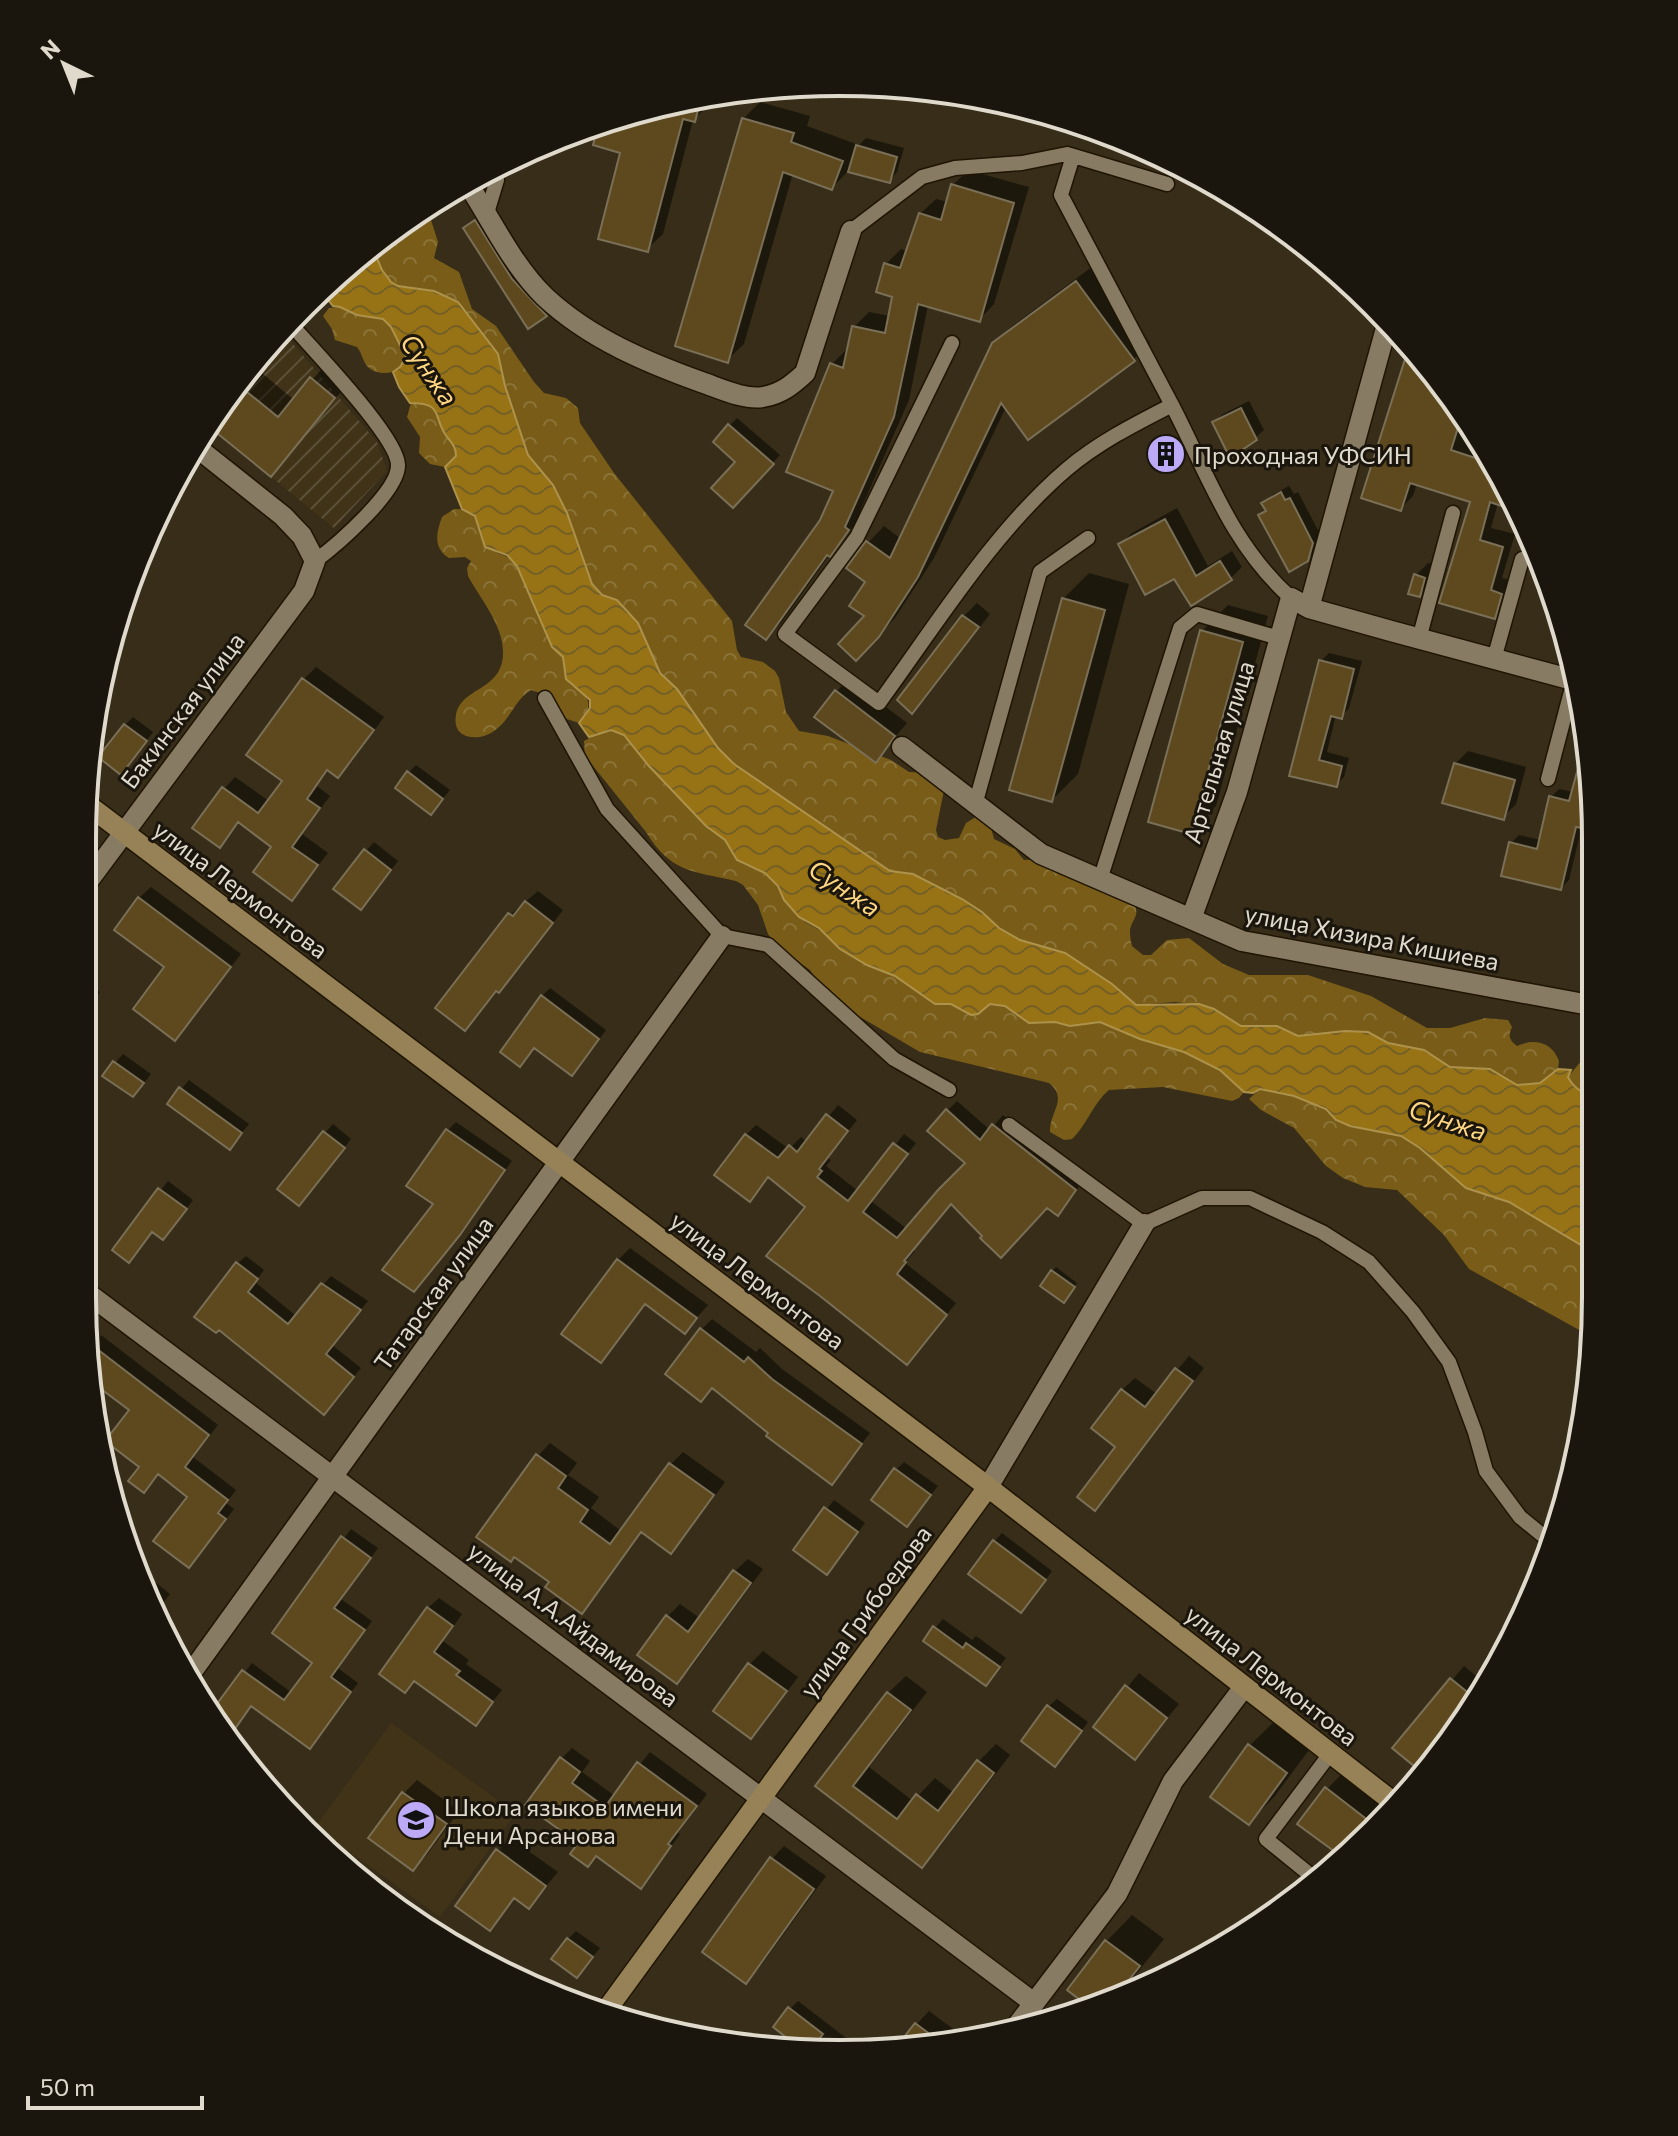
<svg xmlns="http://www.w3.org/2000/svg" width="1678" height="2136" font-family="Commissioner,sans-serif">
<style>
.built{fill:#403317}
.industrial{fill:url(#industrial-furrows)}
.forest{fill:url(#forest-crowns)}
.water{fill:url(#water-waves);stroke:#ad924c;stroke-width:2}
.shadow{fill:#0007}
.building{fill:#5d491d;stroke:#7a6f57;stroke-width:2}
.lines{fill:none;stroke-linecap:round;stroke-linejoin:round}
.lane-casing{stroke:#1f1502;stroke-width:17}
.street-casing{stroke:#1f1502;stroke-width:23}
.secondary-casing{stroke:#1f1502;stroke-width:23}
.lane{stroke:#877b64;stroke-width:14}
.street{stroke:#877b64;stroke-width:20}
.secondary{stroke:#968256;stroke-width:20}
.labels{text-anchor:middle;dominant-baseline:central;stroke-width:6;stroke-linejoin:round;paint-order:stroke}
.poi-label{font-size:24px;fill:#e0dacd;stroke:#1b160d;text-anchor:start}
.street-label{font-size:24px;fill:#e0dacd;stroke:#1b160d}
.water-label{font-size:26px;font-style:italic;fill:#ffd681;stroke:#1b160d}
.rim{fill:none;stroke:#e0dacd;stroke-width:4}
</style>
<defs>
<pattern id="industrial-furrows" width="10" height="10" patternUnits="userSpaceOnUse" patternTransform="scale(2)"><rect width="10" height="10" fill="#403317"/><path d="M-1 1l2-2M0 10L10 0M9 11l2-2" fill="none" stroke="#5b5038"/></pattern>
<pattern id="forest-crowns" width="20" height="18" patternUnits="userSpaceOnUse" patternTransform="scale(2)"><rect width="20" height="18" fill="#785c18"/><path d="M2 6a3 3 0 1 1 6 0M12 15a3 3 0 1 1 6 0" fill="none" stroke="#8b7338"/></pattern>
<pattern id="water-waves" width="16" height="10" patternUnits="userSpaceOnUse" patternTransform="scale(2)"><rect width="16" height="10" fill="#977315"/><path d="M0 5q4-4 8 0t8 0" fill="none" stroke="#755f25"/></pattern>
</defs>
<rect width="100%" height="100%" fill="#372d18"/>
<path class="built" d="M391,1723L516,1813L440,1917L315,1827Z"/>
<path class="industrial" d="M282,331L377,442L387,471L334,528L212,429L239,378Z"/>
<path class="forest" d="M425,209L431,220L438,242L434,258L459,272L472,309L496,326L534,382L544,393L566,398L578,408L580,423L614,473L732,621L737,650L741,657L763,662L775,671L779,678L786,712L799,731L828,736L891,760L909,772L937,773L945,785L936,830L938,837L945,840L959,838L966,823L979,815L990,824L994,839L1015,849L1024,860C1045,857 1110,892 1132,902C1143,915 1130,920 1130,932C1130,937 1131,942 1132,946L1143,955H1151L1167,940L1189,938L1223,964L1249,975H1308L1371,996L1427,1028H1450L1485,1018L1508,1020L1512,1027C1508,1036 1509,1040 1517,1046C1534,1038 1552,1042 1559,1061L1558,1069L1540,1083L1517,1085L1491,1069L1450,1067L1424,1050L1388,1043L1368,1032L1344,1031L1298,1036L1277,1026H1241L1207,1006L1175,1002L1136,1005L1112,984L1065,953L1020,940L999,928L982,911L962,899L913,874L890,871L735,764L718,748L677,689L660,673L638,623L617,600L602,595L592,584L567,513L553,485L528,455L505,386L497,354L458,302L434,291L398,286L391,282L382,270L372,247Z
M340,307C356,318 375,312 386,321C390,324 406,355 405,359C402,374 380,377 369,368C363,363 362,353 357,347L335,340L332,329L323,316L329,308Z
M411,403C443,403 433,415 445,433C450,442 456,445 456,456L445,467L430,464L419,453L420,437L407,417Z
M454,509C487,509 473,533 490,548C499,556 509,554 517,566L552,647L563,657L571,685C591,696 594,706 579,723L564,718L549,696L531,690C515,699 510,721 494,731C479,742 451,740 456,715C461,687 502,691 503,654C504,626 481,600 468,576L467,568L471,561L465,557L449,558C433,548 436,533 442,517Z
M603,731H618L624,735L648,765L706,826L725,840L743,864L765,873L778,886L784,900L805,922L825,933L840,949L867,965L895,976L935,1004H951L971,1015L990,1004H997L1005,1006L1016,1015L1070,1026L1100,1022L1184,1052L1220,1070L1244,1092L1239,1098L1232,1101L1163,1087L1109,1090C1093,1103 1087,1125 1072,1139L1064,1140L1050,1132C1049,1112 1069,1099 1049,1083L920,1052L850,1011L819,983L810,970L778,947L768,934L758,905L743,885L736,881C693,871 671,873 646,832L585,756L584,741Z
M1582,1060H1595V1097L1577,1089L1568,1077Z
M1260,1089L1301,1098L1326,1109L1336,1120L1401,1136L1420,1148L1466,1188L1509,1202L1596,1254V1297L1592,1337L1469,1269L1444,1235L1397,1190L1365,1187L1343,1178L1326,1166L1294,1128L1261,1110L1249,1099Z"/>
<path class="water" d="M372,247L382,270L391,282L398,286L434,291L458,302L498,354L505,386L528,455L553,485L567,513L592,584L602,595L617,600L638,623L660,673L677,689L718,748L734,764L890,871L913,874L962,899L982,912L999,928L1020,940L1065,953L1112,984L1136,1005L1199,1004L1214,1009L1241,1026H1277L1298,1036L1345,1031L1368,1032L1388,1043L1424,1050L1450,1067L1490,1069L1517,1085L1540,1083L1558,1069L1571,1070L1568,1077C1574,1089 1583,1093 1595,1097L1596,1254L1509,1202L1466,1188L1420,1148L1401,1136L1350,1126L1336,1120L1326,1109L1294,1096L1260,1089L1253,1093L1244,1092L1220,1070L1184,1052L1140,1039L1100,1022L1070,1026L1055,1022L1029,1023L1005,1006L990,1004L978,1014L971,1015L951,1004H935L895,976L867,965L840,949L819,928L799,917L784,900L778,886L765,873L737,860L725,840L706,826L648,765L624,735L611,730L589,737L579,723L590,708V700L566,679L563,657L552,647L517,566L507,555L485,547L475,516L462,509L445,467L456,456C456,445 450,442 445,434C433,415 443,403 410,403L399,387L393,372L400,367L406,357L391,327L383,319L357,315L340,307L333,306L322,292L340,270Z"/>
<path class="shadow" d="M712,95L710,104L693,120L663,234L647,249L623,151L600,125L594,123Z
M760,102L810,116L807,126L859,145L866,138L904,148L897,172L889,181L849,170L832,188L793,173L744,344L727,360L743,119Z
M534,150L523,165L511,160Z
M968,170L1029,187L994,304L979,320L928,305L909,400L860,511L863,515L830,554L782,622L766,638L835,490L832,364L847,349L854,327L869,312L890,316L895,296L886,264L901,249L908,251L920,214L936,199L948,202L953,185Z
M484,213L554,307L529,326L465,228Z
M1093,266L1150,343L1134,359L1028,437L1006,407L934,558L895,618L872,642L867,616L868,543L884,526L901,539L994,344L1011,327Z
M1416,351L1467,422L1462,438L1483,444L1494,460L1511,497L1503,505L1498,503L1491,528L1515,534L1502,578L1514,581L1507,604L1494,617L1442,602L1473,501L1417,483L1413,496L1400,509L1407,360Z
M329,361L351,380L271,474L212,427L239,378L251,364L294,400Z
M1249,401L1264,430L1255,438L1214,422L1223,414Z
M737,418L780,455L733,505L738,462L729,426Z
M1177,438L1185,451L1159,466L1155,450Z
M1289,486L1294,494L1298,492L1320,534L1316,551L1307,560L1261,515L1267,509L1264,503L1272,495Z
M1177,508L1208,566L1232,551L1242,567L1231,578L1175,576L1120,544L1132,533Z
M1428,563L1437,565L1432,582L1419,595L1415,576Z
M1089,573L1129,584L1078,774L1052,800L1063,599Z
M977,603L990,614L925,699L912,712L900,700L964,616Z
M1228,605L1268,616L1216,806L1190,832L1202,631Z
M1329,653L1362,661L1349,708L1341,717L1336,715L1327,752L1349,758L1344,777L1336,785L1292,774L1321,661Z
M316,667L384,717L350,764L338,775L329,769L317,786L330,796L302,834L328,853L292,898L274,846L240,821L220,845L224,789L235,777L269,801L285,780L249,754L304,679Z
M849,679L907,723L875,761L836,692Z
M133,717L153,732L129,764L125,725Z
M1586,747L1594,789V828L1582,826L1569,880L1561,888L1511,843L1519,835L1541,840L1551,797L1559,789L1574,792Z
M1468,751L1526,767L1516,804L1503,817L1455,764Z
M416,765L450,790L431,813L408,773Z
M374,842L398,861L369,899L366,851Z
M151,887L241,954L175,1038L167,967L139,898Z
M538,891L563,910L510,979L497,990L465,1028L510,915Z
M83,979L100,992L83,1015Z
M550,988L606,1030L580,1065L536,1046L520,1065L542,996Z
M123,1054L151,1074L141,1087L105,1075Z
M189,1080L249,1124L230,1147L170,1103Z
M957,1101L990,1130L1003,1115L1085,1179L1058,1214L1047,1206L984,1236L952,1202L913,1250L915,1251L905,1263L956,1303L916,1353L807,1206L769,1176L759,1189L746,1135L756,1125L789,1149L801,1137L807,1142L838,1105L857,1120L827,1158L831,1160L826,1166L858,1191L904,1134L916,1143L871,1201L907,1229L968,1163L947,1111Z
M456,1122L512,1161L422,1281L448,1130Z
M333,1124L351,1139L307,1196L325,1133Z
M168,1181L193,1200L171,1229L154,1230L129,1260L114,1249Z
M630,1248L708,1305L685,1331L646,1303L600,1361L618,1260Z
M246,1256L264,1270L255,1282L296,1316L331,1276L368,1301L332,1345L361,1368L332,1404L219,1328L237,1264Z
M1056,1267L1077,1283L1067,1297L1042,1285Z
M712,1319L756,1352L760,1348L782,1369L870,1433L832,1482L771,1432L702,1329Z
M101,1335L218,1425L193,1457L236,1490L226,1503L234,1509L198,1556L190,1496L159,1473L144,1490L132,1410L101,1386L95,1394L89,1348Z
M1189,1356L1204,1368L1108,1495L1095,1508L1118,1446L1122,1390L1135,1378L1157,1394Z
M550,1443L577,1463L568,1475L599,1497L591,1508L621,1531L671,1464L683,1452L725,1482L683,1539L670,1551L643,1531L593,1599L581,1611L551,1582L538,1456Z
M904,1462L938,1486L907,1524L896,1470Z
M109,1496L118,1503L114,1508Z
M834,1500L865,1523L835,1564L796,1549Z
M351,1529L378,1548L341,1599L372,1621L338,1668L358,1683L318,1738L253,1704L229,1734L213,1714L252,1663L292,1693L315,1662L274,1633Z
M1002,1533L1052,1571L1029,1602L994,1542Z
M748,1559L763,1569L690,1669L677,1682L668,1616L680,1604L701,1619L735,1571Z
M156,1583L170,1594L157,1611L148,1591Z
M439,1598L462,1614L443,1641L469,1660L466,1664L502,1690L475,1723L416,1680L405,1690L428,1608Z
M943,1619L972,1640L976,1636L1006,1658L986,1683L935,1628Z
M164,1629L174,1636L170,1642Z
M763,1651L798,1677L764,1723L751,1736L716,1710L750,1664Z
M1464,1666L1486,1684L1461,1718L1445,1728L1395,1748Z
M1139,1673L1179,1704L1135,1757L1096,1726Z
M906,1676L927,1692L869,1767L913,1801L935,1778L954,1793L979,1761L996,1744L1010,1755L939,1848L922,1865L818,1786L888,1693Z
M1057,1699L1088,1722L1063,1756L1048,1707Z
M1276,1720L1312,1746L1274,1797L1249,1823L1250,1745Z
M572,1748L590,1761L582,1772L615,1796L650,1752L707,1794L678,1833L680,1834L651,1875L640,1886L597,1855L588,1864L561,1759Z
M1353,1763L1401,1800L1374,1833L1343,1856L1300,1824L1327,1789Z
M417,1780L459,1811L426,1856L413,1868L371,1838L404,1793Z
M510,1838L558,1872L529,1906L516,1897L490,1928L498,1851Z
M784,1846L826,1876L759,1968L746,1981L772,1859Z
M1132,1915L1164,1939L1122,1992L1090,2005L1069,1990L1107,1941Z
M576,1931L600,1948L577,1976L568,1939Z
M798,2001L854,2044L846,2053L795,2048L798,2044L790,2009Z
M929,2011L964,2037L900,2046L917,2024Z"/>
<path class="building" d="M701,98L695,122L683,119L648,252L598,239L620,153L593,145L599,121Z
M742,118L794,133L791,142L843,161L832,190L783,172L728,363L675,346Z
M856,145L897,157L890,183L848,172Z
M951,184L1014,203L980,322L918,304L894,417L845,527L849,530L830,557L827,555L766,640L745,625L820,520L833,491L786,472L830,363L843,368L852,326L885,333L892,297L876,292L884,263L900,268L919,213L941,220Z
M475,220L512,279L547,316L528,329L463,228Z
M1076,281L1135,361L1028,440L1001,403L918,577L879,637L856,661L838,644L864,616L849,606L865,582L846,568L866,541L890,558L992,343Z
M1405,359L1427,366L1462,415L1451,450L1497,465L1509,492L1504,507L1490,502L1480,540L1503,547L1491,590L1502,594L1495,619L1439,603L1470,502L1410,483L1401,511L1361,498Z
M310,377L335,398L271,477L212,429L236,383L278,417Z
M1241,408L1257,440L1230,458L1212,422Z
M728,424L774,464L733,508L711,488L735,462L713,442Z
M1173,440L1182,456L1158,469L1149,453Z
M1281,492L1285,500L1290,498L1313,543L1308,561L1289,572L1258,515L1266,511L1261,503Z
M1165,519L1196,576L1220,561L1232,580L1191,606L1174,579L1145,595L1118,544Z
M1414,574L1425,578L1420,597L1408,594Z
M1062,598L1105,610L1052,802L1009,790Z
M962,615L979,627L912,714L897,700Z
M1200,630L1243,642L1191,834L1148,822Z
M1319,660L1354,669L1342,719L1331,716L1319,760L1342,766L1337,787L1289,776Z
M302,678L374,730L338,778L327,770L307,799L320,808L292,847L318,865L292,901L253,872L271,847L238,822L220,848L192,828L222,787L258,813L282,781L246,755Z
M835,690L895,736L876,763L814,717Z
M124,724L147,741L121,775L98,757Z
M1585,743L1594,789V830L1576,827L1561,890L1501,876L1509,842L1537,849L1549,796L1569,801Z
M1454,763L1515,780L1504,820L1442,803Z
M407,771L443,799L431,815L395,788Z
M364,849L391,870L361,910L333,889Z
M138,897L231,967L175,1041L133,1009L164,967L114,930Z
M525,901L553,923L499,993L496,991L465,1031L435,1008L508,913L513,916Z
M541,995L599,1039L572,1076L534,1048L520,1067L500,1052Z
M113,1061L144,1083L133,1097L102,1076Z
M179,1087L242,1133L230,1150L167,1104Z
M946,1109L980,1140L992,1124L1076,1190L1058,1216L1047,1208L1001,1258L980,1238L982,1236L951,1204L904,1261L906,1262L897,1274L947,1315L907,1365L820,1296L766,1256L805,1207L768,1177L750,1202L714,1175L745,1134L778,1158L789,1145L797,1152L826,1114L848,1131L819,1169L822,1171L817,1177L848,1201L893,1143L908,1154L863,1212L897,1238L938,1190L965,1163L927,1131Z
M446,1129L505,1170L460,1235L414,1292L382,1270L433,1204L406,1186Z
M323,1131L345,1148L299,1206L277,1189Z
M158,1188L187,1209L163,1240L152,1232L129,1263L112,1250Z
M617,1259L697,1318L685,1334L645,1304L601,1363L561,1334Z
M236,1262L258,1279L248,1292L288,1324L321,1283L361,1310L326,1354L354,1377L324,1415L219,1330L216,1333L194,1317Z
M1051,1270L1075,1287L1064,1303L1040,1286Z
M700,1328L744,1362L748,1357L772,1379L862,1444L832,1485L766,1436L768,1433L712,1388L701,1402L665,1374Z
M88,1342L209,1435L185,1467L228,1500L218,1513L226,1519L189,1568L153,1541L187,1497L158,1474L144,1493L128,1481L139,1467L105,1441L129,1410L93,1383Z
M1175,1368L1193,1381L1095,1511L1077,1497L1115,1447L1091,1428L1121,1389L1145,1407Z
M536,1454L566,1476L558,1488L588,1510L580,1522L610,1544L669,1463L714,1495L671,1554L641,1532L582,1614L545,1587L549,1582L514,1557L511,1562L476,1537Z
M894,1468L931,1495L907,1527L871,1500Z
M824,1507L858,1532L827,1575L793,1550Z
M341,1536L371,1558L334,1608L365,1630L331,1677L351,1692L310,1749L251,1706L230,1736L211,1712L242,1670L284,1700L312,1663L272,1633Z
M993,1540L1046,1580L1021,1613L968,1574Z
M733,1570L751,1583L677,1684L637,1655L666,1615L688,1632Z
M427,1607L453,1626L434,1652L460,1671L456,1675L493,1702L476,1726L414,1681L405,1693L379,1674Z
M933,1626L963,1648L966,1643L1000,1667L986,1686L923,1641Z
M748,1663L787,1691L751,1739L713,1711Z
M1450,1678L1477,1700L1449,1734L1444,1729L1414,1766L1392,1748Z
M1125,1685L1167,1718L1135,1760L1093,1727Z
M887,1692L911,1710L853,1786L897,1819L916,1794L938,1811L977,1760L994,1773L922,1868L815,1786Z
M1047,1705L1082,1731L1055,1767L1021,1741Z
M1248,1744L1287,1773L1249,1825L1210,1797Z
M560,1757L580,1772L572,1783L605,1807L637,1762L697,1806L668,1844L671,1846L641,1889L596,1856L588,1867L570,1854L578,1843L525,1805Z
M1325,1787L1378,1828L1342,1857L1297,1824Z
M402,1792L447,1824L413,1871L368,1838Z
M496,1849L546,1886L529,1909L514,1898L490,1931L455,1906Z
M770,1857L814,1889L746,1984L702,1952Z
M567,1938L593,1957L577,1978L551,1959Z
M1105,1940L1140,1966L1118,1994L1088,2006L1067,1990Z
M788,2007L823,2034L811,2050L801,2049L773,2027Z
M915,2023L939,2041L897,2046Z"/>
<g class="lines">
<defs>
<path id="lane" d="M1073,156L1061,195C1098,266 1136,336 1173,407C1209,477 1231,544 1291,598
M487,213L497,180L491,170
M851,231L922,177L955,168L1022,163L1067,154L1167,184
M290,323C311,348 398,437 398,465C399,491 337,545 315,561
M952,343L857,537L785,634L879,703C936,625 994,531 1067,469C1099,442 1135,424 1172,405
M1419,639L1453,513
M1494,659L1522,559
M545,698L607,809L722,936L768,945L894,1059L949,1090
M1548,779L1573,684
M975,805L1040,572L1088,538
M1100,880L1180,628L1197,614L1279,638
M1009,1125L1144,1224L1202,1198H1250L1322,1232L1369,1262L1413,1312L1449,1362L1475,1432L1486,1471L1520,1517L1552,1543
M1314,1878L1266,1839L1330,1754"/>
<path id="street" d="M466,181C491,219 512,265 545,297C590,339 648,363 704,383C721,389 745,400 763,397C781,394 792,385 805,373L851,231
M1309,608L1388,321
M902,747L1041,854L1242,941L1595,1006
M83,888L304,591L315,561L302,536L283,516L200,450
M1191,919L1237,792L1291,598L1309,608L1391,631L1573,680
M82,1289L1034,2003
M988,1487L1144,1224
M186,1680L722,936
M1013,2031L1117,1894L1173,1781L1244,1687"/>
<path id="secondary" d="M84,802L988,1487L1397,1805
M605,2012L988,1487"/>
</defs>
<use href="#lane" class="lane-casing"/>
<use href="#street" class="street-casing"/>
<use href="#secondary" class="secondary-casing"/>
<use href="#lane" class="lane"/>
<use href="#street" class="street"/>
<use href="#secondary" class="secondary"/>
</g>
<defs>
<symbol id="building-disc" viewBox="-11 -11 22 22"><circle r="9.5" fill="#bcaaf6" stroke="#1b160d"/><path d="M-4-6H4V6H1V3H-1V6H-4ZM-2.5-4.3h1.7v1.8h-1.7ZM.8-4.3h1.7v1.8H.8ZM-2.5-1h1.7V.8h-1.7ZM.8-1h1.7V.8H.8Z" fill="#111"/></symbol>
<symbol id="school-disc" viewBox="-11 -11 22 22"><circle r="9.5" fill="#bcaaf6" stroke="#1b160d"/><path d="M0-5L7-2L0 1L-7-2ZM-4 1L0 2.5L4 1V4Q0 6-4 4Z" fill="#111"/></symbol>
</defs>
<g fill-rule="evenodd">
<use href="#building-disc" x="1144" y="432" width="44" height="44"/>
<use href="#school-disc" x="394" y="1798" width="44" height="44"/>
</g>
<g class="labels">
<g class="poi-label">
<text x="1194" y="454">Проходная УФСИН</text>
<text x="444" y="1806">Школа языков имени<tspan x="444" dy="28">Дени Арсанова</tspan></text>
</g>
<g class="street-label">
<text transform="translate(182 710) rotate(-53)">Бакинская улица</text>
<text transform="translate(1218 752) rotate(-73)">Артельная улица</text>
<text transform="translate(241 889) rotate(37)">улица Лермонтова</text>
<text transform="translate(1372 937) rotate(11)">улица Хизира Кишиева</text>
<text transform="translate(758 1280) rotate(37)">улица Лермонтова</text>
<text transform="translate(433 1293) rotate(-54)">Татарская улица</text>
<text transform="translate(865 1611) rotate(-54)">улица Грибоедова</text>
<text transform="translate(574 1624) rotate(37)">улица А.А.Айдамирова</text>
<text transform="translate(1272 1675) rotate(38)">улица Лермонтова</text>
</g>
<g class="water-label">
<text transform="translate(430 369) rotate(56)">Сунжа</text>
<text transform="translate(845 887) rotate(34)">Сунжа</text>
<text transform="translate(1448 1119) rotate(18)">Сунжа</text>
</g>
</g>
<path d="M0 0H1678V2136H0ZM839 96H839A743 743 0 0 1 1582 839V1297A743 743 0 0 1 839 2040H839A743 743 0 0 1 96 1297V839A743 743 0 0 1 839 96Z" fill="#1b160d" fill-rule="evenodd"/>
<path class="rim" d="M839 96H839A743 743 0 0 1 1582 839V1297A743 743 0 0 1 839 2040H839A743 743 0 0 1 96 1297V839A743 743 0 0 1 839 96Z"/>
<g transform="translate(64 64) rotate(317)" stroke="#1b160d" stroke-width="6" paint-order="stroke">
<path d="M0-6L14 30L0 20L-14 30Z" fill="#e0dacd"/>
<text y="-12" font-size="22" font-weight="bold" text-anchor="middle" fill="#e0dacd">N</text>
</g>
<path d="M28 2096v12h174v-12" fill="none" stroke="#e0dacd" stroke-width="4"/>
<text x="40" y="2096" font-size="24" fill="#e0dacd" stroke="#1b160d" stroke-width="6" paint-order="stroke">50 m</text>
</svg>
